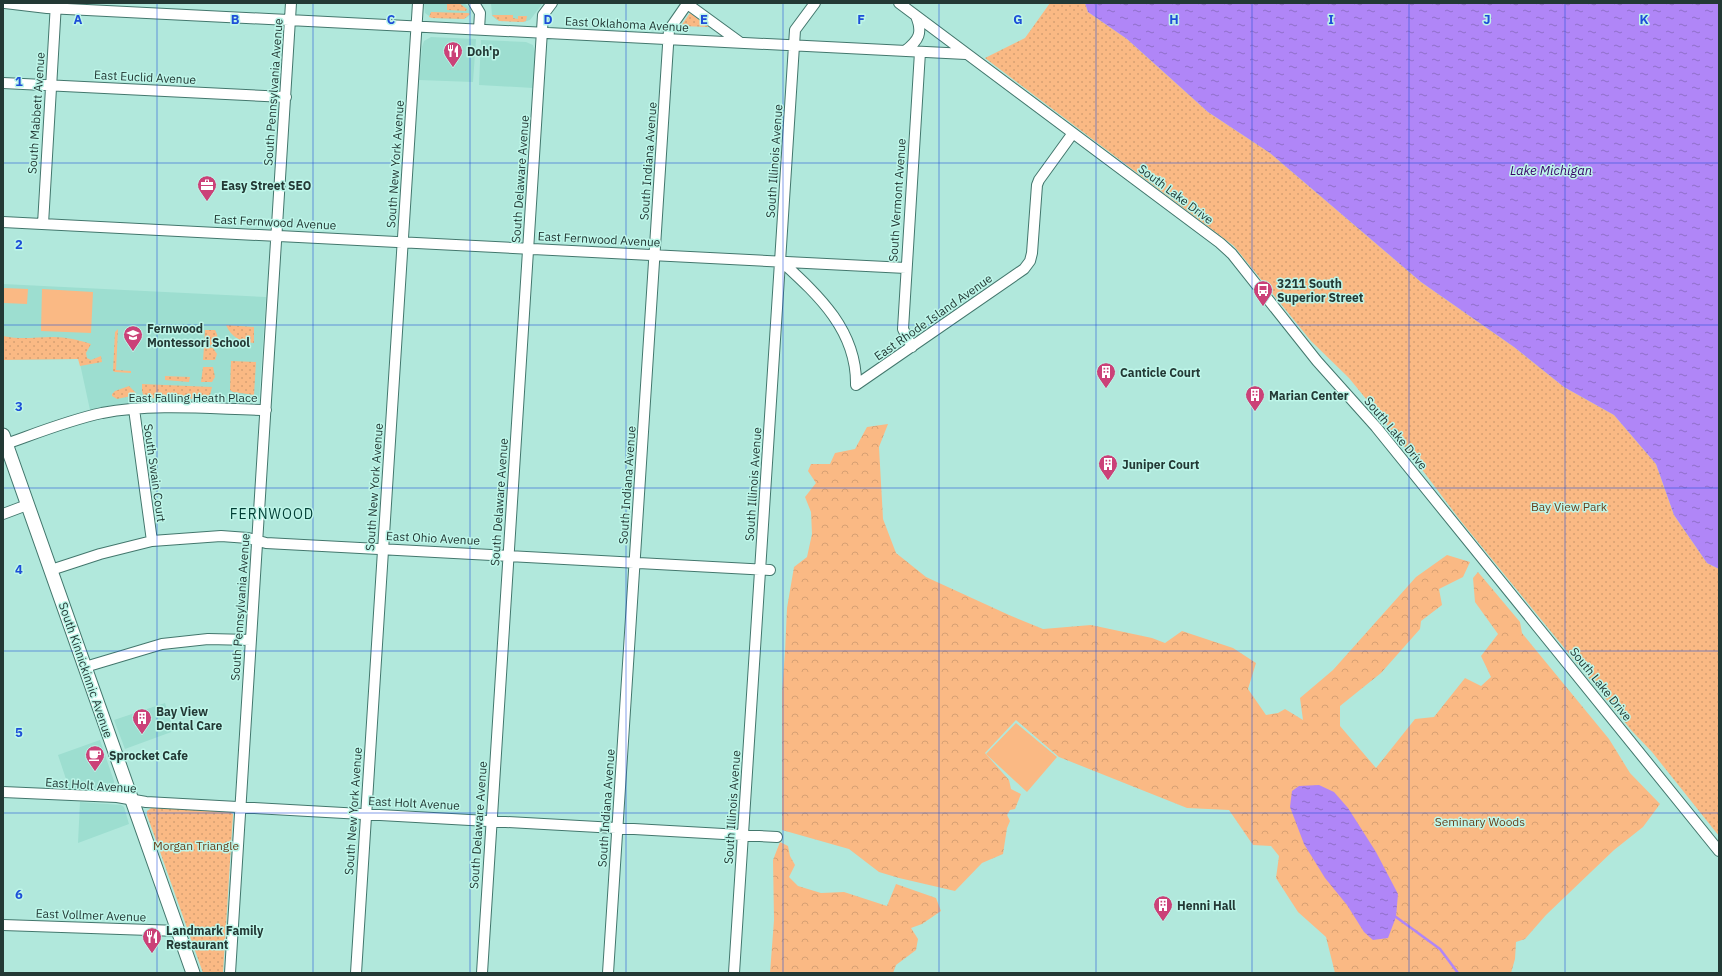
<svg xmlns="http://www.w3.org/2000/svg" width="1722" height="976" font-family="'IBM Plex Sans',sans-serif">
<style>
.built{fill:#9dded0}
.grass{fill:url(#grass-dots)}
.forest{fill:url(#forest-crowns)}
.pitch{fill:#fab984}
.water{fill:url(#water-ripples)}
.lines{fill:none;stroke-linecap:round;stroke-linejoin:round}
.stream{stroke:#b086f7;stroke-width:2.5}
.minor-casing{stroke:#43776d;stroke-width:12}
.major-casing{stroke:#43776d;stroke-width:15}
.minor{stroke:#fff;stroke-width:10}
.major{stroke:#fff;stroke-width:13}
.grid{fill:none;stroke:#1d4ed8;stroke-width:1;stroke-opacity:0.55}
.labels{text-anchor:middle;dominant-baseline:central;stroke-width:3;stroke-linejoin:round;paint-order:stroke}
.street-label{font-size:12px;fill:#233935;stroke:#bef6e9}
.poi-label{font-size:12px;font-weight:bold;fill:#233935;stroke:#bef6e9;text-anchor:start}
.park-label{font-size:12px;fill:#693f1a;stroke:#bef6e9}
.water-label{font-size:13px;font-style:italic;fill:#380068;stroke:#bef6e9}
.quarter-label{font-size:14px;letter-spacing:1px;fill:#013e35;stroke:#bef6e9}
.grid-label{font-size:13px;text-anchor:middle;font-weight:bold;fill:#1d4ed8;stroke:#bef6e9;stroke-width:3;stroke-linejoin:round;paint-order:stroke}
</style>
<defs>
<pattern id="grass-dots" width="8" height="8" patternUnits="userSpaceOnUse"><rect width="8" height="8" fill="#fab984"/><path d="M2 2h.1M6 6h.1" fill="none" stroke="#d6a073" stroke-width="1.8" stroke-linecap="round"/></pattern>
<pattern id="forest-crowns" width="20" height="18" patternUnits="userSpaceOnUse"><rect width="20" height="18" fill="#fab984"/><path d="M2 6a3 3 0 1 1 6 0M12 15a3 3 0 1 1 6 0" fill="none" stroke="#d6a073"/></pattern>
<pattern id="water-ripples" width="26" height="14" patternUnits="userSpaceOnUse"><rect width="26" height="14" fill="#b086f7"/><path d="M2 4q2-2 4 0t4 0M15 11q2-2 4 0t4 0" fill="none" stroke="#8f6fc9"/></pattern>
</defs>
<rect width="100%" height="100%" fill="#b1e8dc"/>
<path class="built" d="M424,3H464L470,8L471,13L468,17L464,19L432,18L425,13Z
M491,3H543L530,20L523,22L497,20L492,16Z
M431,37L476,39L473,82L419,80L422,47L424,41Z
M481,40L526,42L533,45L535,52L533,88L479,85Z
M3,284L266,297L259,400L254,402H141L113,405L90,410L79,359L3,360Z
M165,703L174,731L125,749L114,720Z
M100,740L114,781V786L111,790L105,791L67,789V782L58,755Z
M80,802L121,805L124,807L129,824L78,843Z"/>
<path class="grass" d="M447,3H459L467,9L466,11L447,10Z
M1050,3H1085L1088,12L1127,39L1208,112L1270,153L1421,282L1514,347L1564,387L1614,415L1656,464L1674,515L1707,563L1719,569V836L1652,752L1632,731L1460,520L1411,455L1371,405L1349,378L1311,341L1234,246L985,58L1025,38Z
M431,12L468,13L470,14L464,19L432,18L429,17Z
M690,13L709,27L681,26Z
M492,15H513V18L518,19V16H527L526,21L523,22L499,21Z
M226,325L254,327V343C241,342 231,337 226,325Z
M118,329L116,370L131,371V373L115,372L113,371L115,332Z
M205,330H215C218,335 219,341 214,345L204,346Z
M3,336C22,340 35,337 53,337C66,337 79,340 91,344L86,353L87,358L91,360L101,356L102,362L80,366L78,359L3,360Z
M204,347L213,348L217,354L215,360H203Z
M231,361L256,362L254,395L233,392L230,390Z
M203,367H213L215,377L212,382H201Z
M165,376L190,377L189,382L165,380Z
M142,384L212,387L210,395L206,399L144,398L142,391Z
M129,386L136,393V395L117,399L112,396V394L115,391Z
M153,807L229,811L233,814L223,973H203L147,815V811Z"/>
<path class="forest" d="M888,424L879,447L883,519L896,553L926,577L1009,615L1043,629L1091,625L1152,638L1165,643L1182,631L1233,648L1256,663L1248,689L1266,715L1278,713L1285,709L1303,720L1300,698L1333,670L1416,577L1447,555L1470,562L1463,577L1439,589L1442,605L1421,621L1420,629L1381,673L1340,706V726L1376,768L1415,719L1434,717L1465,678L1481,686L1491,677L1481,656L1498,634L1475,602L1473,578L1478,572L1520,622L1522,633L1535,649L1609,739L1630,773L1660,804L1643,827L1614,850L1546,915L1525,939L1516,942L1515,959L1511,973H1335L1326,937L1298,912L1276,878L1279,856L1271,846L1253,845L1229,810L1187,808L1059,757L1016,720L985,753L1009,780L1011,789L1021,794L1015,809L1010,810L1007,815L1010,821L1007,828L1003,854L982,863L955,891L899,878L879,872L849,849L782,830V692L785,652L787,608L794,567L807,557L812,534L811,512L805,497L816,483L808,471L811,464H830L835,453L855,449L867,427Z
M780,842L788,846L790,856L795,865L789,877L798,886L821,893L844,892L887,906L896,884L936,898L941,911L922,924L911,928L918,939L916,950L896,965L893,973H770L774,920L773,860Z"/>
<path class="pitch" d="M4,288L28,289L27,304L4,303Z
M42,289L93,292L91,333L41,331Z
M1016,723L1057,757L1027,792L986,754Z"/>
<path class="water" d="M1085,3H1719V569L1707,563L1674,515L1656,464L1614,415L1564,387L1514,347L1421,282L1270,153L1208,112L1127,39L1088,12Z
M1319,785L1334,792L1348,808L1376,852L1398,894L1396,917L1388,938L1373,940L1364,932L1347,905L1325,878L1304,844L1290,807L1292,791L1299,786Z"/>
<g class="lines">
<path class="stream" d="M1396,917L1440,949L1458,973"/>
<defs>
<path id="minor" d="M5,3L47,8L966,54
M474,3L480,13L479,29
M686,3L741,43
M899,3L1220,243L1232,254L1317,361L1376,427L1719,851
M905,51C919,40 923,33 916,16
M3,83L286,97
M3,222L906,268
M43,224L56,3
M781,261C818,295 857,330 856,385L1024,269L1030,261L1032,253L1037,185L1039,180L1073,133
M912,347L903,329L920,52
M134,409L152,541
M6,444C37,433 69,420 102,413C155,403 212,409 266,410
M3,514L27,505
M51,570L100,554L152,541L221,536L248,538L266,543L770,570
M85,667L162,644L208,639L251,640
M3,792L117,797L146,802L777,837
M3,925L179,931
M230,973L291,3
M356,973L418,3
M482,973L543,15L552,3
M608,973L669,30L687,4
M734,973L795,30L815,3"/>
<path id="major" d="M3,435L193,973"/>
</defs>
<use href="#minor" class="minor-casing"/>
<use href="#major" class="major-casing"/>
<use href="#minor" class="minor"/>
<use href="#major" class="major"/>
</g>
<path class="grid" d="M157,3V973M313,3V973M470,3V973M626,3V973M783,3V973M939,3V973M1096,3V973M1252,3V973M1409,3V973M1565,3V973M3,163H1719M3,325H1719M3,488H1719M3,651H1719M3,813H1719"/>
<defs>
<symbol id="restaurant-pin" viewBox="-11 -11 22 30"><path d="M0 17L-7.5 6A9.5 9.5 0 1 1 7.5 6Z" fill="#cb4178" stroke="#bef6e9"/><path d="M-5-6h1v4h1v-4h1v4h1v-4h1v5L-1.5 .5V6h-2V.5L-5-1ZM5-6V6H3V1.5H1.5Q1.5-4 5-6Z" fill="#fff"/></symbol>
<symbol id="office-pin" viewBox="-11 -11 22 30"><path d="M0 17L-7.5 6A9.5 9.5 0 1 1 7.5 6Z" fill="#cb4178" stroke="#bef6e9"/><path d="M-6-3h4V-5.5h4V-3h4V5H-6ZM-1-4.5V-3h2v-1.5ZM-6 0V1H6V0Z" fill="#fff"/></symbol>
<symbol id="bus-pin" viewBox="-11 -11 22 30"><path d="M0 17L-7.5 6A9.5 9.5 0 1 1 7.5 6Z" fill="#cb4178" stroke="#bef6e9"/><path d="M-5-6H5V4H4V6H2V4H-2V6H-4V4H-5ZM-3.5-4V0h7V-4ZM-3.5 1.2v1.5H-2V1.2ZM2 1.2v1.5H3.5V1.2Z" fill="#fff"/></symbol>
<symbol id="school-pin" viewBox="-11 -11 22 30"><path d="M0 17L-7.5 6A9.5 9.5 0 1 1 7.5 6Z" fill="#cb4178" stroke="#bef6e9"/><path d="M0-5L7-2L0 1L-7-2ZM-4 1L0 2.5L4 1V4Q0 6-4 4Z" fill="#fff"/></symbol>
<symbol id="building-pin" viewBox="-11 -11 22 30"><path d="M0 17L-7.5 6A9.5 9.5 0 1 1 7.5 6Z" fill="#cb4178" stroke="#bef6e9"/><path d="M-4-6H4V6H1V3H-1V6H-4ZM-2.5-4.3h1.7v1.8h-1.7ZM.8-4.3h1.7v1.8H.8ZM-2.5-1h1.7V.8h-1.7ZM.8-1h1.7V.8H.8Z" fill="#fff"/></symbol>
<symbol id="cafe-pin" viewBox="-11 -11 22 30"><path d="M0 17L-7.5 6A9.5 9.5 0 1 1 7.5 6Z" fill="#cb4178" stroke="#bef6e9"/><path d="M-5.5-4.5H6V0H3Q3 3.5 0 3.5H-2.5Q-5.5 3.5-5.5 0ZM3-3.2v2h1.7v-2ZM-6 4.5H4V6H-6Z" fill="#fff"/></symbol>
</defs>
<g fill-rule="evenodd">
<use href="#restaurant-pin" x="442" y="40" width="22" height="30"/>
<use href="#office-pin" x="196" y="174" width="22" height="30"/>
<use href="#bus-pin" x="1252" y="279" width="22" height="30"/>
<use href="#school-pin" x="122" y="324" width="22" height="30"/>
<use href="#building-pin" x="1095" y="361" width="22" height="30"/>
<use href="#building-pin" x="1244" y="384" width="22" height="30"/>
<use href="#building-pin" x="1097" y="453" width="22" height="30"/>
<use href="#building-pin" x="131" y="707" width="22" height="30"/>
<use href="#cafe-pin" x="84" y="744" width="22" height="30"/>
<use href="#building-pin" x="1152" y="894" width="22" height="30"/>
<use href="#restaurant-pin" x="141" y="926" width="22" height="30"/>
</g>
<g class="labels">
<g class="street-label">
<text transform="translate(627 24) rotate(3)">East Oklahoma Avenue</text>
<text transform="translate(145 77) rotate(3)">East Euclid Avenue</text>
<text transform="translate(273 92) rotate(-86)">South Pennsylvania Avenue</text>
<text transform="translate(36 113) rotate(-86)">South Mabbett Avenue</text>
<text transform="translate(648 161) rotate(-86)">South Indiana Avenue</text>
<text transform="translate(774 161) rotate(-86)">South Illinois Avenue</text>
<text transform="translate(395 164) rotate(-86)">South New York Avenue</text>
<text transform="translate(520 179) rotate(-86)">South Delaware Avenue</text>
<text transform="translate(1176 194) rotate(37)">South Lake Drive</text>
<text transform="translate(897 200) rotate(-86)">South Vermont Avenue</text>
<text transform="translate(275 222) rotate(3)">East Fernwood Avenue</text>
<text transform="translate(599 239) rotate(3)">East Fernwood Avenue</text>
<text transform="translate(933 317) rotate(-35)">East Rhode Island Avenue</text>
<text x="193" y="397">East Falling Heath Place</text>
<text transform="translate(1396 433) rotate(50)">South Lake Drive</text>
<text transform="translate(155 473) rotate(82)">South Swain Court</text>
<text transform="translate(753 484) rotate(-86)">South Illinois Avenue</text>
<text transform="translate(627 485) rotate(-86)">South Indiana Avenue</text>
<text transform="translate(374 487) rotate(-86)">South New York Avenue</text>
<text transform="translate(499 502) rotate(-86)">South Delaware Avenue</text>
<text transform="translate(433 538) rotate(3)">East Ohio Avenue</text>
<text transform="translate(240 607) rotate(-86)">South Pennsylvania Avenue</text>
<text transform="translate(86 670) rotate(71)">South Kinnickinnic Avenue</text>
<text transform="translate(1601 684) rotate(51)">South Lake Drive</text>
<text transform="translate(91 785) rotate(4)">East Holt Avenue</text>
<text transform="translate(414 803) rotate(3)">East Holt Avenue</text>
<text transform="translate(732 807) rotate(-86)">South Illinois Avenue</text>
<text transform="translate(606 808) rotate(-86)">South Indiana Avenue</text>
<text transform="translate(353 811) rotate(-86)">South New York Avenue</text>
<text transform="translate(478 825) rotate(-86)">South Delaware Avenue</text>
<text transform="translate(91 915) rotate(2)">East Vollmer Avenue</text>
</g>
<g class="poi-label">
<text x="467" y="51">Doh'p</text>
<text x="221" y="185">Easy Street SEO</text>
<text x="1277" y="283">3211 South<tspan x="1277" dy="14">Superior Street</tspan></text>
<text x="147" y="328">Fernwood<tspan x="147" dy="14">Montessori School</tspan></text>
<text x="1120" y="372">Canticle Court</text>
<text x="1269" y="395">Marian Center</text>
<text x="1122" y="464">Juniper Court</text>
<text x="156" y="711">Bay View<tspan x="156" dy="14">Dental Care</tspan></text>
<text x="109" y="755">Sprocket Cafe</text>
<text x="1177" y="905">Henni Hall</text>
<text x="166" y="930">Landmark Family<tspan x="166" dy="14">Restaurant</tspan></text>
</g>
<g class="park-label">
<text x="1569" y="506">Bay View Park</text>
<text x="1480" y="821">Seminary Woods</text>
<text x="196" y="845">Morgan Triangle</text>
</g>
<g class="water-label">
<text x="1551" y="170">Lake Michigan</text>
</g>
<g class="quarter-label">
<text x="272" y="514">FERNWOOD</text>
</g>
</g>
<g class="grid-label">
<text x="78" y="24">A</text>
<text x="235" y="24">B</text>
<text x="391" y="24">C</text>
<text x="548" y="24">D</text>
<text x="704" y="24">E</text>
<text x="861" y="24">F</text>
<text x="1018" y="24">G</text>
<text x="1174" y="24">H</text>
<text x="1331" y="24">I</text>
<text x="1487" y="24">J</text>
<text x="1644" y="24">K</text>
<text x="19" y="86">1</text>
<text x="19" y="249">2</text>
<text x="19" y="411">3</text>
<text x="19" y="574">4</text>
<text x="19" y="737">5</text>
<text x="19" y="899">6</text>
</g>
<rect width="1722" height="976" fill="none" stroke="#233935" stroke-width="8"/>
</svg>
